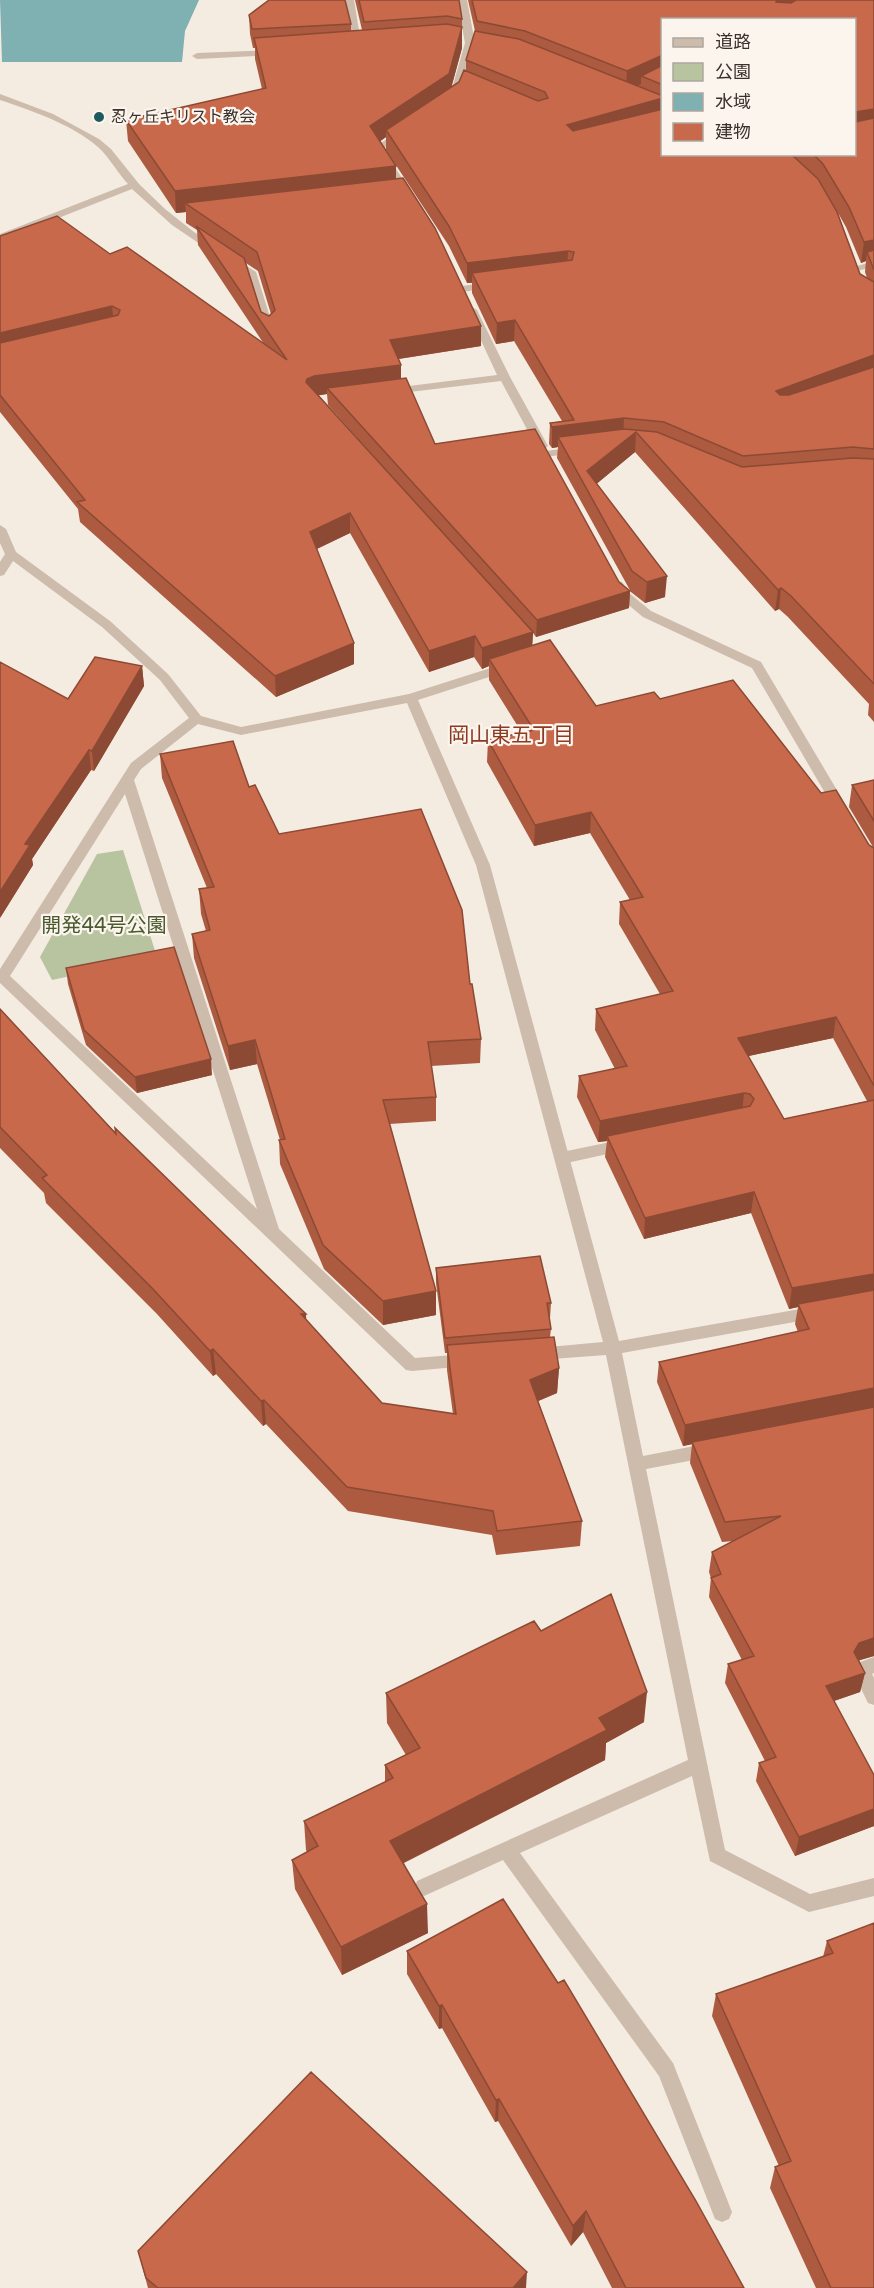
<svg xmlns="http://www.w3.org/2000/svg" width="874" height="2288" font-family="'Varela Round','Noto Sans JP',sans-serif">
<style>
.green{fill:#b8c4a0}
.water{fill:#7fb0b2}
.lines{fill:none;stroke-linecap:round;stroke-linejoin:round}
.lane{fill:#cdbbac;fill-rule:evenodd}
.street{fill:#cdbbac;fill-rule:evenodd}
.wall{fill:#ac5a40;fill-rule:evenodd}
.shaded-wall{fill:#8c4a34}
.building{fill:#c8694b;stroke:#8c4a34;stroke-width:1.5}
.poi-dot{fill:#1f5a5e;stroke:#fbf5ee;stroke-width:2}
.labels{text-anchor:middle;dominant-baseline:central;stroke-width:4.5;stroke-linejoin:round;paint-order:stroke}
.far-poi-label{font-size:16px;fill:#3b302b;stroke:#fbf5ee;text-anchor:start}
.park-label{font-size:20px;fill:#4a5a2e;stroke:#fbf5ee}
.neighbourhood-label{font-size:21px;fill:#8c3b22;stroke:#fbf5ee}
</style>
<rect width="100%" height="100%" fill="#f4ebe1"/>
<path class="green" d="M123,850L157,957L52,980L40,957L97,854Z"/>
<path class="water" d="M0,0H199L185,31L182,62H2Z"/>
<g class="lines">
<path class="lane" d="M874,261V267L856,271L851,268Z
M492,282L497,285L496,287L462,292L457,289L462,286Z
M576,447L582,450L580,452L546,457L540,454L546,451Z
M625,1139L630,1141L633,1145L630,1149L562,1164L557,1162L554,1158L557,1154L562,1152Z"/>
<path class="street" d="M344,0H354L362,49L354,47Z
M457,0H467L475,43L459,99L454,102L449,99L465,43Z
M276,50L281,53L279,55L197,59L192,56L197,53Z
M0,94L53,114L99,139L111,149L139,184L165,209L194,232L256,272L274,330L273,332H265L264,330L247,276L172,225L132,189L0,241V234L128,184C117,172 110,158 98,147C71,124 33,111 0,100Z
M404,128L407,129V133L383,149L413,195L408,198L404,197L373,148Z
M472,307L477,310L510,377L548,446L546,448H538L536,446L501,381L393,394L387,391L393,388L497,375L467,310Z
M0,525L6,529L16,552L110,621L168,674L201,716L241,727L409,694L503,664H511L513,667L511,670L418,700L490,865L619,1341L817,1306L823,1308L825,1312L823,1316L817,1318L622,1353L643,1456L710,1443L716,1445L718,1450L716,1455L710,1457L646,1469L725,1850L810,1894L874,1878V1896L809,1912L710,1861L692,1776L520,1853L673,2063L732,2212L729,2219L722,2222L715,2219L659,2076L503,1860L424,1896L417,1893L415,1887L417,1881L688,1760L606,1355L538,1360L532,1359L530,1354L532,1349L538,1348L603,1342L476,865L407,703L241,735L198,724L141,769L134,780L279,1229L415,1358L467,1354L473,1355L475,1360L473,1365L467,1366L412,1371L406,1370L0,983V969L131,763L189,718L160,680L102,627L13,561L4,575L0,576V562L5,554L0,543ZM125,794L257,1209L10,976Z
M618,581L622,582L629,593L651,611L761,662L847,807L845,810H835L752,668L643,617L620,598L612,585Z
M874,1657V1673L872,1674L874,1678V1705L868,1703L852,1670L855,1664Z"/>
</g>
<path class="wall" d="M355,0H459L462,19V48L451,88L459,82L466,71V60L475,31L468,0H795L794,1L874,0V722L868,715L869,704L788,617L779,609L775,611L635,452L596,484L665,597L645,603L631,592L557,458L558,447L552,448L549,444L550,423L562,421L514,341L496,344L472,293V283H467L449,246L386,150V137L380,141L396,179L481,326V346L399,359L401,378L435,444L619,582L630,591L629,608L536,637L533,633L532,645L596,706L660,699L821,793L869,845L873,847L849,807L852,785L874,780V1656L859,1660L865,1673L860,1692L834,1701L874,1775V1826L795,1856L756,1781L759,1763L765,1761L725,1683L728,1664L742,1660L709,1597L711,1578L709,1572L712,1552L734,1541L722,1542L690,1463L692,1444L683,1446L657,1382L659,1362L798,1332L795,1324L798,1307L789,1309L751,1213L644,1239L605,1157L607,1141L598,1142L577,1097L579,1076L615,1069L595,1030L596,1009L660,994L619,924L620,902L630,900L590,833L534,846L487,762L488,740L522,733L489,680V666L482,669L474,657L429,672L350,533L317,549L354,664L276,697L80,522L78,509L0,412V236L110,254L264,344L198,245L197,230L186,223V212L176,213L128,141L126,120L262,89L255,59V48H253L250,34L249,15L351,24V31L362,30ZM663,20L855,154H663ZM838,213L846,227L861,263L866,261L865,272L867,278L860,274ZM246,263L258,271L271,314L269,316L261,312ZM327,394L328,405L411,498L318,395ZM833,1038L867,1101L784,1119L748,1056Z
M142,666L144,686L94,771L91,770L32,859L33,865L0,918L68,699Z
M160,754L249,787L279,834L470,984L481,1039L480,1063L431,1066L436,1097V1121L389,1124L436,1315L383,1325L324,1269L280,1164L279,1140H280L257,1064L230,1070L194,958L192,934L206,931L201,914L199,889L207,888L162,778Z
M66,968L212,1075L137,1093L86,1045L68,984Z
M0,1009L115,1132V1128L306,1321L382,1403L453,1414L447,1370V1353H445L436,1283V1268L551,1303L550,1318H549L551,1329L550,1337L559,1368L557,1393L538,1401L582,1521L580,1546L496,1555L492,1535L348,1511L266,1424L263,1426L216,1374L213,1376L157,1314L46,1203L44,1193L0,1148Z
M541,1631L644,1722L606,1743L605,1760L404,1863L428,1933L342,1975L295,1889L292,1860L307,1852L306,1850L304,1821L385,1782V1765L406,1755L387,1723L386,1693Z
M874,1923V2288H816L770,2188L775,2167L779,2166L712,2016L716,1994L823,1957L827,1941Z
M407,1951L744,2288H612L583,2232L571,2246L498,2121L495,2122L442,2028L439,2029L407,1974Z
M138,2251L526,2288H148Z"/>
<path class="shaded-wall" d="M777,0H795L794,7L775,18Z
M462,27V48L449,96L386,130V137L371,148L370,126Z
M663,55V74L641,76V84L626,91L627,71Z
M663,98L661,118L566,145L567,125Z
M874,109V128L855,132L856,112Z
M396,166V188L185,203L186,212L176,213L175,191Z
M874,240V260L867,252L866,261L861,263L864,242Z
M568,251L567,271L472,273V282L467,283V263Z
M112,306L114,326L0,354V333Z
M515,320L514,341L496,344L497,323Z
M481,326V346L391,360L390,340Z
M874,355V370L774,411L776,391Z
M401,365V385L327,388V394L315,396L306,382L307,379L314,376Z
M624,418L623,439L558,437V447L552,448V427Z
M636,432L635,452L588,491L587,471Z
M350,513V533L310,552V532Z
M667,576L665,597L645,603L647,582Z
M781,588L779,609L775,611L778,590Z
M630,591L629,608L536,637L537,620Z
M533,632L532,653L489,659V666L482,669V648Z
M475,636L474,657L429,672V651Z
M354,643V664L276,697L275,676Z
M142,666L144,686L94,771L92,751Z
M89,750L91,770L32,859L33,865L0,918V892L25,844Z
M591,812L590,833L534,846L535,825Z
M836,1017L833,1038L735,1059L738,1038Z
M255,1040L257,1064L230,1070L228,1046Z
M211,1059L212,1075L137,1093L135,1077Z
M744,1093L742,1114L607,1136V1141L598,1142L600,1121Z
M754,1192L751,1213L644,1239L645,1218Z
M874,1274V1292L798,1304V1307L789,1309L792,1288Z
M436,1291V1315L383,1325V1301Z
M301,1314H306L307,1339Z
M213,1349L216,1374L213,1376L210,1351Z
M559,1368L557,1393L529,1405L530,1380Z
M874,1388V1408L683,1446L685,1425Z
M264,1400L266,1424L263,1426L261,1401Z
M874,1638V1656L854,1662V1652L859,1643Z
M865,1673L860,1692L822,1705L826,1686Z
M647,1692L644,1722L606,1743L605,1760L391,1869L390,1841L599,1718Z
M874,1809V1826L795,1856L799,1837Z
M427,1904L428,1933L342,1975L341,1947Z
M442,2005V2028L439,2029V2006Z
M499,2099L498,2121L495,2122L496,2100Z
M586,2211L583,2232L571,2246L573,2226Z
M527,2272L526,2288H513Z"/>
<path class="building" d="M269,0H345L351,24L252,29L249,15Z
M359,0H459L462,19L447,16L364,22Z
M472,0H777L776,2L791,3L796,0H874V109L856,112L855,122L874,118V240L864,242L849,207L823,164L813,154H855V20H663V55L627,71L525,31L477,21Z
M447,24L462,27L449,74L370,126L396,166L175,191L126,120L266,88L254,38Z
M475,31L519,39L663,96V98L567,125L573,131L663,109V154H791L818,179L837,212L860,274L874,282V355L776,391L780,395H789L874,367V449L853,447L743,456L664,422L624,418L552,427L550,423L574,420L515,320L497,323L472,273L572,260L574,252L568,251L467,263L449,226L386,130L459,82L464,70L538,101L548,98L545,92L466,60Z
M663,65V85L641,76Z
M403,178L435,228L481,326L390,340L401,365L314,376L307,379L306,382L533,632L482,648L475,636L429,651L350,513L310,532L354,643L275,676L77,502L85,500L0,395V343L118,315L120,310L112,306L0,333V236L57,216L110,254L127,247L287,360L196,226L244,258L261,312L269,316L275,310L257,252L185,203Z
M874,250V270L867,252Z
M406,378L435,444L535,429L619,582L630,591L537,620L327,388Z
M624,429L657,432L742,467L853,458L874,459V684L791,596L781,588L778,590L636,432L587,471L667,576L647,582L632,571L558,437Z
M550,640L596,706L654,692L660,699L733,680L821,793L836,790L869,845L874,848V1086L836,1017L738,1038L784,1119L874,1100V1274L792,1288L754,1192L645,1218L607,1136L750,1106L754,1099L750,1094L744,1093L600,1121L579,1076L627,1066L596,1009L673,991L620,902L643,897L591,812L535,825L488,740L534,730L489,659Z
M95,657L142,666L92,751L89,750L25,844L30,845L0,892V662L68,699Z
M233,741L249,787L255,785L279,834L421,809L462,910L470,984H472L481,1039L428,1042L436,1097L383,1100L436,1291L383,1301L323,1245L279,1140L285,1139L255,1040L228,1046L192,934L210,930L199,889L214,887L160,754Z
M874,780V821L852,785Z
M174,947L211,1059L135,1077L84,1030L66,968Z
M0,1009L116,1134L115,1128L306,1314H301L382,1403L456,1414L447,1345L554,1337L559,1368L530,1380L582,1521L497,1531L493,1511L347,1487L264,1400L261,1401L213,1349L210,1351L153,1289L42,1178L47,1175L0,1127Z
M540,1256L551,1303H547L551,1329L445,1338L436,1268Z
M874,1290V1388L685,1425L659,1362L809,1329L798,1304Z
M874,1407V1638L859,1643L854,1652L865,1673L826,1686L874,1775V1809L799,1837L759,1763L776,1757L728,1664L754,1656L711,1578L721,1574L712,1552L781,1516L725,1522L692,1442Z
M611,1594L647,1692L599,1718L607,1730L390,1841L427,1904L341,1947L292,1860L318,1846L304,1821L393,1778L385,1765L420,1748L386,1693L534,1621L541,1631Z
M503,1899L558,1983L564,1980L696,2201L744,2288H626L586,2211L573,2226L499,2099L496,2100L442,2005L439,2006L407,1951Z
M874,1923V2288H831L775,2167L791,2161L716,1994L833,1953L827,1941Z
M311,2072L527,2272L513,2288H158L146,2278L138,2251Z"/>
<circle class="poi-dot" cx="99" cy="117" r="6"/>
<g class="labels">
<g class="far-poi-label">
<text x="111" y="117">忍ヶ丘キリスト教会</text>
</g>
<g class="park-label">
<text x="104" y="926">開発44号公園</text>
</g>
<g class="neighbourhood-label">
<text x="511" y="735">岡山東五丁目</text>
</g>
</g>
<rect x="661" y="18" width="195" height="138" fill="#fbf5ee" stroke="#aea6a0" stroke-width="1.5"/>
<rect x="673" y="38" width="30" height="9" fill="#cdbbac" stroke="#aea6a0" stroke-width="1.5"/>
<text x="715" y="48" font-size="18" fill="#3b302b">道路</text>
<rect x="673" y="63" width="30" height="18" fill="#b8c4a0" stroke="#aea6a0" stroke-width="1.5"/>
<text x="715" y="78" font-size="18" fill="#3b302b">公園</text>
<rect x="673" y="93" width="30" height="18" fill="#7fb0b2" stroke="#aea6a0" stroke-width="1.5"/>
<text x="715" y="108" font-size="18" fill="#3b302b">水域</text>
<rect x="673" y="123" width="30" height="18" fill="#c8694b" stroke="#aea6a0" stroke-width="1.5"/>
<text x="715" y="138" font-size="18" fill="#3b302b">建物</text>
</svg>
